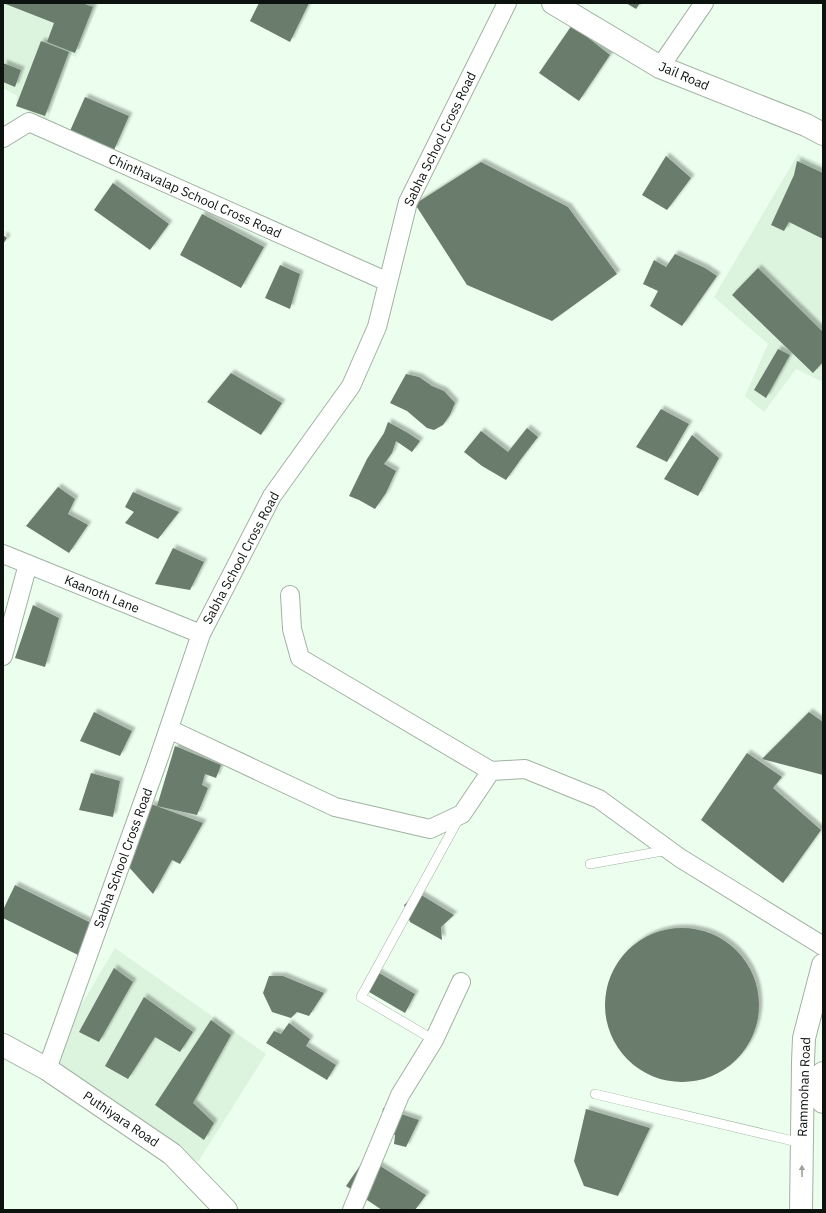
<svg xmlns="http://www.w3.org/2000/svg" width="826" height="1213" font-family="'IBM Plex Sans',sans-serif">
<style>
.built{fill:#dcf4de}
.building{fill:#6b7b6c;filter:url(#shadow)}
.lines{fill:none;stroke-linecap:round;stroke-linejoin:round}
.lane-casing{stroke:#a1b2a3;stroke-width:10}
.street-casing{stroke:#a1b2a3;stroke-width:20}
.secondary-casing{stroke:#a1b2a3;stroke-width:24}
.lane{stroke:#fff;stroke-width:9}
.street{stroke:#fff;stroke-width:18}
.secondary{stroke:#fff;stroke-width:22}
.oneway{fill:#9ea09e}
.labels{text-anchor:middle;dominant-baseline:central;stroke-width:3;stroke-linejoin:round;paint-order:stroke}
.street-label{font-size:13px;fill:#0c120d;stroke:#fff}
</style>
<defs>
<filter id="shadow"><feDropShadow dx="3.5" dy="-3.5" stdDeviation="1" flood-color="#0004"/></filter>
</defs>
<rect width="100%" height="100%" fill="#ecffee"/>
<path class="built" d="M3,3H96L99,4L76,57L71,55L48,120L16,106L17,96L3,88Z
M798,154L823,164V382L796,369L764,412L745,396L768,344L714,297Z
M115,948L266,1054L198,1162L45,1066Z"/>
<path class="building" d="M3,3H82L93,7L75,53L47,42L54,23Z
M259,3H309L290,42L250,21Z
M626,3H640L636,9Z
M572,25L610,55L579,101L539,73Z
M41,41L69,52L45,116L16,106Z
M3,63L21,70L15,87L3,82Z
M85,97L129,116L114,150L70,131Z
M666,156L691,178L667,210L642,195Z
M797,161L823,173V239L789,222L784,231L771,225L794,175Z
M481,162L568,207L617,274L552,321L467,285L415,204Z
M113,183L169,224L150,250L94,210Z
M202,214L264,247L241,288L180,255Z
M3,235L7,238L3,244Z
M675,254L705,268L717,276L682,326L650,306L658,291L643,284L654,260L666,267Z
M280,265L300,274L290,309L265,298Z
M758,268L823,332V362L813,373L732,295Z
M778,349L790,355L766,398L754,390Z
M231,373L282,403L261,435L207,402Z
M406,374L419,377L432,386L444,391L455,403L450,415L443,425L434,430L427,428L407,411L390,403Z
M661,409L689,424L667,462L636,447Z
M388,422L408,433L420,441L412,452L396,441L392,453L384,464L396,471L386,493L375,509L359,500L349,496L367,459L384,433Z
M527,428L538,437L521,459L506,480L482,466L464,452L481,431L508,452Z
M692,435L719,458L698,496L664,479Z
M58,487L75,499L68,514L88,525L69,553L26,526Z
M133,492L179,512L158,539L125,523L134,512L125,507Z
M173,548L204,562L190,590L155,584Z
M33,605L59,618L45,667L15,658Z
M94,712L132,731L120,756L80,741Z
M809,712L823,722V775L762,759Z
M175,746L221,765L216,778L205,774L202,785L208,788L197,815L157,806Z
M747,753L782,777L773,788L821,830L783,883L701,820Z
M91,773L120,781L113,817L79,810Z
M151,804L203,823L180,864L172,860L153,894L127,865Z
M15,885L91,923L78,955L3,918V910Z
M418,893L454,915L441,927L442,940L410,922L404,905Z
M605 1005a77 77 0 1 1 154 0a77 77 0 1 1-154 0Z
M114,968L133,982L99,1042L79,1032Z
M374,970L415,994L405,1013L364,989Z
M269,976H283L324,993L309,1016L297,1012L291,1018L272,1012L263,993Z
M144,997L193,1032L180,1052L155,1037L128,1079L105,1066Z
M211,1020L231,1035L193,1103L214,1123L204,1140L155,1105Z
M289,1023L310,1039L306,1046L336,1065L327,1080L266,1043L274,1031L281,1034Z
M383,1108L419,1120L406,1147L394,1144L395,1135L380,1130Z
M586,1109L650,1128L618,1196L584,1186L574,1161Z
M366,1157L426,1195L415,1210H382L346,1186Z"/>
<g class="lines">
<defs>
<path id="lane" d="M590,864L668,850
M434,1040L361,997L459,818
M595,1094L802,1143"/>
<path id="street" d="M660,67L704,3
M3,138L29,122L388,282
M3,554L201,634
M290,595L292,629L300,658L491,771
M3,656L28,564
M169,729L335,807L430,829L462,814L491,771L525,769L599,799L680,858L823,946
M47,1069L156,766L201,634L272,496L351,386L377,327L408,202L507,3
M352,1210L400,1095L434,1040L461,982"/>
<path id="secondary" d="M553,3L660,67L806,125L823,134
M3,1045L47,1069L172,1154L226,1210
M823,1073L822,1083L823,1102
M801,1210L803,1062L804,1038L823,965"/>
</defs>
<use href="#lane" class="lane-casing"/>
<use href="#street" class="street-casing"/>
<use href="#secondary" class="secondary-casing"/>
<use href="#lane" class="lane"/>
<use href="#street" class="street"/>
<use href="#secondary" class="secondary"/>
</g>
<defs><path id="oneway-solid" d="M-6-.8H1V-3.2L6.5 0L1 3.2V.8H-6Z"/></defs>
<use class="oneway" href="#oneway-solid" transform="translate(802 1171) rotate(-91)"/>
<g class="labels">
<g class="street-label">
<text transform="translate(684 76) rotate(23)">Jail Road</text>
<text transform="translate(440 139) rotate(-64)">Sabha School Cross Road</text>
<text transform="translate(195 196) rotate(24)">Chinthavalap School Cross Road</text>
<text transform="translate(241 558) rotate(-62)">Sabha School Cross Road</text>
<text transform="translate(102 594) rotate(22)">Kaanoth Lane</text>
<text transform="translate(123 858) rotate(-70)">Sabha School Cross Road</text>
<text transform="translate(804 1087) rotate(-88)">Rammohan Road</text>
<text transform="translate(121 1119) rotate(34)">Puthiyara Road</text>
</g>
</g>
<rect width="826" height="1213" fill="none" stroke="#0c120d" stroke-width="8"/>
</svg>
